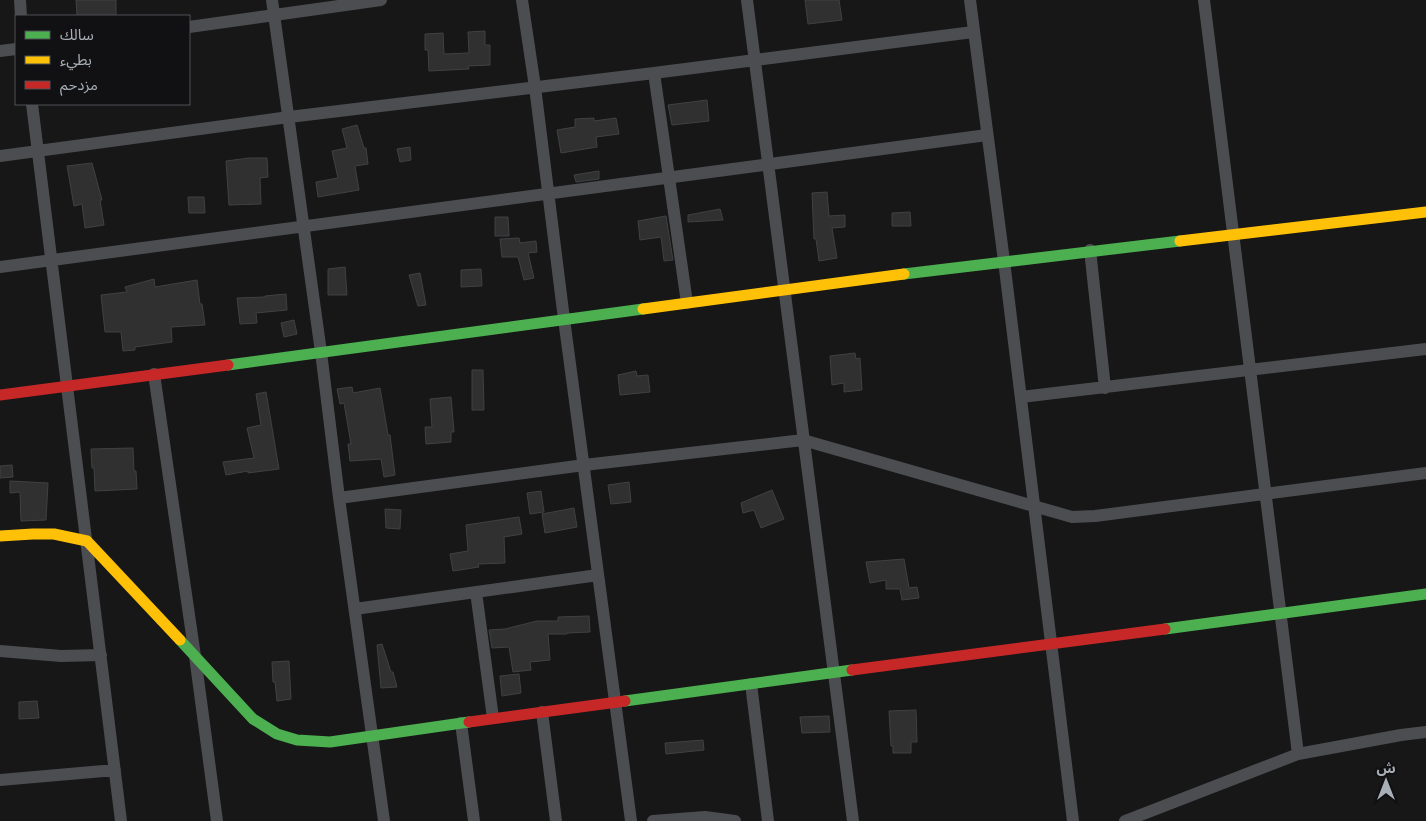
<svg xmlns="http://www.w3.org/2000/svg" width="1426" height="821" font-family="'Fira Sans','Noto Sans Arabic',sans-serif">
<style>
.building{fill:#303031;stroke:#3f4143}
.lines{fill:none;stroke-linecap:round;stroke-linejoin:round}
.street{stroke:#4b4d50;stroke-width:12}
.fast{stroke:#4caf50;stroke-width:11}
.slow{stroke:#ffc107;stroke-width:11}
.jam{stroke:#c62828;stroke-width:11}
</style>
<rect width="100%" height="100%" fill="#171717"/>
<path class="building" d="M76,0H116V16H77Z
M805,0H839L842,20L808,24Z
M485,31V45H490V65L468,66L469,69L429,71L428,50H425V34L443,33L444,54L469,53L468,32Z
M707,100L709,121L672,125L668,105Z
M594,118V121L616,118L619,134L596,137L597,147L561,153L557,130L575,127V119Z
M357,125L364,148H366L368,164L355,166L359,190L318,197L316,182L338,178L332,151L347,148L342,129Z
M410,147L411,160L400,162L397,149Z
M249,158H267L268,177L260,178L261,204L229,205L226,161Z
M92,163L102,200H100L104,225L85,228L82,204L74,206L67,166Z
M599,171V179L576,182L574,175Z
M827,192L829,216L845,215V227L832,228L837,258L819,261L816,239H814L812,193Z
M188,197H204L205,213H189Z
M720,209L723,220L688,222V215Z
M910,212L911,226H892V213Z
M666,216L673,260L664,261L661,237L640,240L638,221Z
M495,217H508L509,236H495Z
M519,238L520,243L536,241L537,252L528,253L534,278L524,280L518,257H502L500,239Z
M345,267L347,295H328V269Z
M481,269L482,286L461,287V270Z
M420,273L426,305L418,306L409,275Z
M154,279L155,287L197,280L200,304H202L205,325L171,327L172,342L135,347V350L123,351L121,332H105L101,295L127,292L125,287Z
M286,294L287,310L256,313L257,323L240,324L237,298L265,297V296Z
M294,320L297,334L284,337L281,323Z
M855,353L856,359L860,358L862,390L844,392V383L832,385L830,356Z
M472,370H483L484,410H472Z
M636,371L637,376L648,375L650,392L620,395L618,375Z
M352,387L353,393L380,388L388,435H390L395,475L384,477L381,459L350,461L348,444H351L344,403L340,404L337,389Z
M266,392L279,469L248,473V471L226,475L223,462L254,458L247,428L261,425L256,394Z
M451,397L454,432H451V442L426,444L425,427H432L430,399Z
M133,448L134,471H136L137,489L95,491L94,468H92L91,449Z
M12,465L13,477L0,478V466Z
M10,481L48,483L46,520L21,521L20,492L10,493Z
M629,482L631,502L611,504L608,485Z
M772,490L784,519L761,528L754,510L743,513L741,503Z
M541,491L544,512L530,514L527,493Z
M574,508L577,527L545,533L542,514Z
M385,509L401,510L400,529L386,528Z
M519,517L522,534L504,537L505,563L478,564L479,567L453,571L450,554L468,551L466,525Z
M904,559L909,588L917,587L919,598L902,600L900,589H886V580L870,583L866,562Z
M589,616L590,632L567,633V634H548L550,660L530,662L531,670L513,672L509,647L492,648L489,630L505,629L537,621H558V617Z
M382,644L391,672H393L397,687L381,688L377,645Z
M289,661L291,699L277,701L275,682H273L272,662Z
M519,674L521,693L502,696L500,676Z
M37,701L39,718L19,719V702Z
M916,710L917,742H911V753H893V746H891L889,711Z
M829,716L830,732L802,733L800,717Z
M703,740L704,750L666,754L665,743Z"/>
<g class="lines">
<path class="street" d="M20,0L21,16
M272,0L321,352L339,498L384,821
M522,0L535,87L564,319L631,821
M747,0L853,821
M970,0L1004,261L1073,821
M1204,0L1298,754
M189,27L381,0
M0,51L16,49
M654,73L687,303
M32,104L121,821
M0,156L289,117L654,73L973,32
M1090,250L1105,388
M0,267L987,135
M154,374L195,656L217,821
M1021,397L1426,349
M339,498L584,465L803,440L1072,517L1095,516L1426,473
M476,592L493,718
M355,609L598,575
M0,651L61,656L101,655
M751,684L768,821
M542,712L556,821
M461,723L474,821
M0,780L115,770
M653,821L705,817L735,821
M1125,821L1298,754L1401,735L1426,732"/>
<path class="fast" d="M904,274L1180,241
M228,365L643,309
M1165,629L1426,594
M180,640L253,719L277,734L297,740L330,742L469,722
M625,701L852,670"/>
<path class="slow" d="M1180,241L1426,212
M643,309L904,274
M0,536L33,534H54L87,541L180,640"/>
<path class="jam" d="M0,395L228,365
M852,670L1165,629
M469,722L625,701"/>
</g>
<rect x="15" y="15" width="175" height="90" fill="#111113" stroke="#4e5055"/>
<rect x="25" y="31" width="25" height="8" fill="#4caf50" stroke="#4e5055"/>
<text x="60" y="40" font-size="15" fill="#a9afb7">سالك</text>
<rect x="25" y="56" width="25" height="8" fill="#ffc107" stroke="#4e5055"/>
<text x="60" y="65" font-size="15" fill="#a9afb7">بطيء</text>
<rect x="25" y="81" width="25" height="8" fill="#c62828" stroke="#4e5055"/>
<text x="60" y="90" font-size="15" fill="#a9afb7">مزدحم</text>
<g transform="translate(1386 781)" stroke="#111113" stroke-width="4" paint-order="stroke">
<path d="M0-4L9 19L0 12L-9 19Z" fill="#a9afb7"/>
<text y="-8" font-size="14" font-weight="bold" text-anchor="middle" fill="#a9afb7">ش</text>
</g>
</svg>
